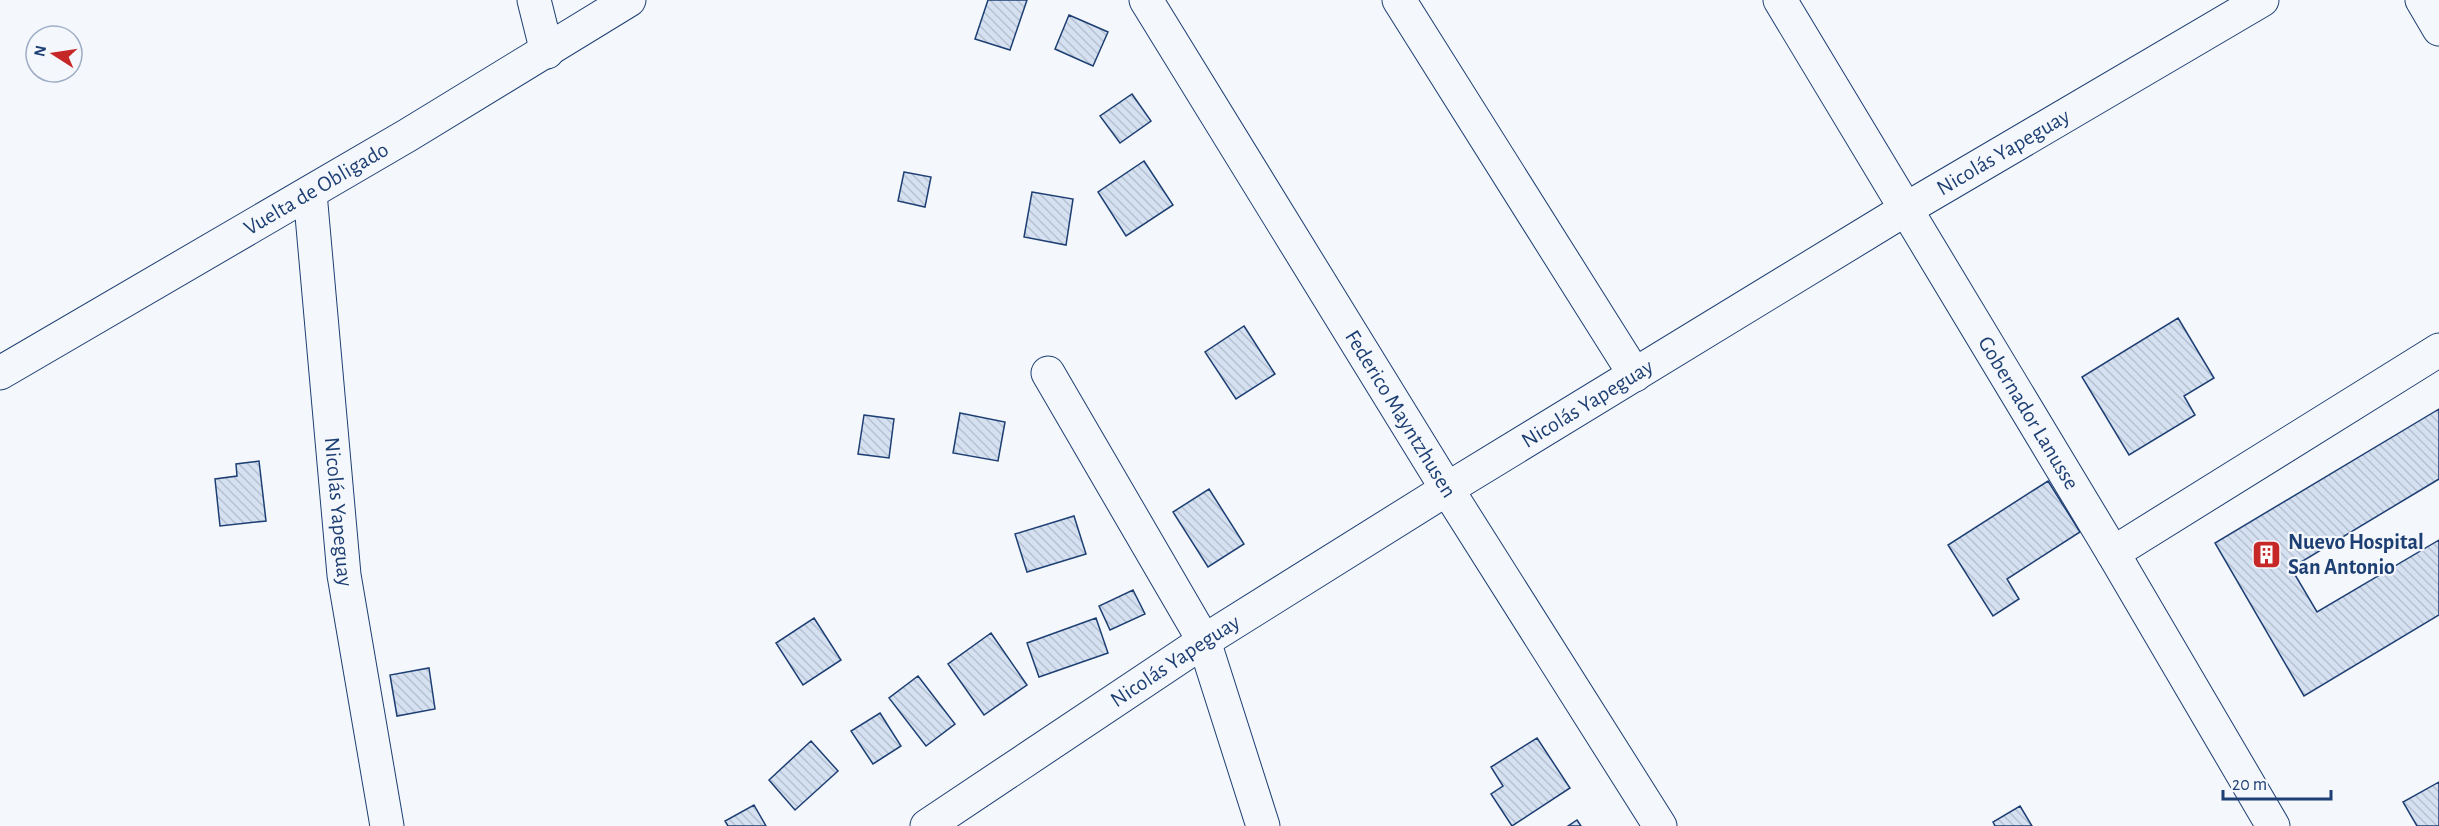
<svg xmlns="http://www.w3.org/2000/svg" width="2439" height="826" font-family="'Alegreya Sans',sans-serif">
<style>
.building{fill:url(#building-back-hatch);stroke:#1d3f73;stroke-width:1.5}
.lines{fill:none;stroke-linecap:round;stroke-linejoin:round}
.street-casing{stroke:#1d3f73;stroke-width:35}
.street{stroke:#f4f7fb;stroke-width:33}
.labels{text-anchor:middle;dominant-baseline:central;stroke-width:4.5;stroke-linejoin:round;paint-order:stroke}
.street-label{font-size:22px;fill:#1d3f73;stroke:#f4f7fb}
.poi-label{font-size:22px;font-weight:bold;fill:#1d3f73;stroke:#f4f7fb;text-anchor:start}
</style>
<defs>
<pattern id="building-back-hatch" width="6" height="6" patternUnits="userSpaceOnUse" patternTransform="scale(1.5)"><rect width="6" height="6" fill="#d5e0f0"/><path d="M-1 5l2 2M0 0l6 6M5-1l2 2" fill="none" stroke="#b6c1d1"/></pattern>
</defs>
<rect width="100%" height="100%" fill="#f4f7fb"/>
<path class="building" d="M988,0H1027L1010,50L975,39Z
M1069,15L1108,32L1093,66L1055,49Z
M1132,94L1151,121L1120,143L1100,116Z
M1144,161L1173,205L1126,236L1098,192Z
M904,172L931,177L925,207L898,201Z
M1032,192L1073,199L1066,245L1024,237Z
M2178,318L2214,378L2184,396L2195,415L2129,455L2082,377Z
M1244,326L1275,374L1236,399L1205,352Z
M2439,409V479L2291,568L2317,612L2439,540V615L2304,696L2215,543Z
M960,413L1005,422L998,461L953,453Z
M864,415L894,419L889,458L858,454Z
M259,461L266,521L220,526L215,479L237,476L236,464Z
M2048,481L2080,532L2007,579L2019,599L1993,616L1948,545Z
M1209,489L1244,544L1208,567L1173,512Z
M1074,516L1086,554L1027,572L1015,534Z
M1133,590L1145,614L1110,630L1099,606Z
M814,618L841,660L803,685L776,643Z
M1096,618L1108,653L1039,677L1027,643Z
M991,633L1027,685L984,715L948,664Z
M429,668L435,709L397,716L390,675Z
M918,676L955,724L926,746L889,698Z
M880,713L901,746L873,764L851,731Z
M1537,738L1570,788L1512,826L1491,794L1503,786L1491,767Z
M811,741L838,771L795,810L769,780Z
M2439,782V826H2417L2403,802Z
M754,805L766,826H728L725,821Z
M2020,806L2032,826H1995L1993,822Z
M1577,820L1581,826H1568Z"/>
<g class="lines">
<defs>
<g id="street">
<path d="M534,0L547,52"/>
<path id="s1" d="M1146,0L1447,489L1660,826"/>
<path d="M1399,0L1635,375"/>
<path id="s2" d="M1780,0L2113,553L2273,826"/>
<path d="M2422,0L2439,29"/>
<path id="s3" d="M310,193L344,575L387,826"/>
<path id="s4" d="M0,373L408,135L629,0"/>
<path d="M1048,373L1204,641L1263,826"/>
<path d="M2113,553L2439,350"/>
<path id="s5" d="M927,826L1204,641L1447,489L1906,209L2262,0"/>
</g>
</defs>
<use href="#street" class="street-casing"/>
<use href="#street" class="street"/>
</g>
<defs>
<symbol id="building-square" viewBox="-11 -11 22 22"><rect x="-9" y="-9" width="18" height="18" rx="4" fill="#c62828" stroke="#f4f7fb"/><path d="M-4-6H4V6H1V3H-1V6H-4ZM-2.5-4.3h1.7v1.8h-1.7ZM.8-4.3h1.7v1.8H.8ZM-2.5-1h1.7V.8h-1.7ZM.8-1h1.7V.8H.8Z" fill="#fff"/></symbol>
</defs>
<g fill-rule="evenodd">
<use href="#building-square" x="2250" y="538" width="33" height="33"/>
</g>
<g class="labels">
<g class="street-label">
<text stroke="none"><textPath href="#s5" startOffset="1270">Nicolás Yapeguay</textPath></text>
<text stroke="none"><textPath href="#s4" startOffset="366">Vuelta de Obligado</textPath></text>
<text stroke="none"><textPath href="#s5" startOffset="784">Nicolás Yapeguay</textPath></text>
<text stroke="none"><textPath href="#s2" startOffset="482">Gobernador Lanusse</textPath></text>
<text stroke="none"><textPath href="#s1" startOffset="486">Federico Mayntzhusen</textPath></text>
<text stroke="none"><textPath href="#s3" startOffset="320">Nicolás Yapeguay</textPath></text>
<text stroke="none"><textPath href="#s5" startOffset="298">Nicolás Yapeguay</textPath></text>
</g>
<g class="poi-label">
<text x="2288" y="542">Nuevo Hospital<tspan x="2288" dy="25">San Antonio</tspan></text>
</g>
</g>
<g transform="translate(54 54) rotate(282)"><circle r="28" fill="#f4f7fb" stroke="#9eadc5" stroke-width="1.5"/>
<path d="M0-4.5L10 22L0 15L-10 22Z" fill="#c62828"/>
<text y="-9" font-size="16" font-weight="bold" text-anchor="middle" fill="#1d3f73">N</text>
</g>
<path d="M2223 790v9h108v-9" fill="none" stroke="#1d3f73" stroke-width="3"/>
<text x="2232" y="790" font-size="18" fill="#1d3f73" stroke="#f4f7fb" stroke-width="4.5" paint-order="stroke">20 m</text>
</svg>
